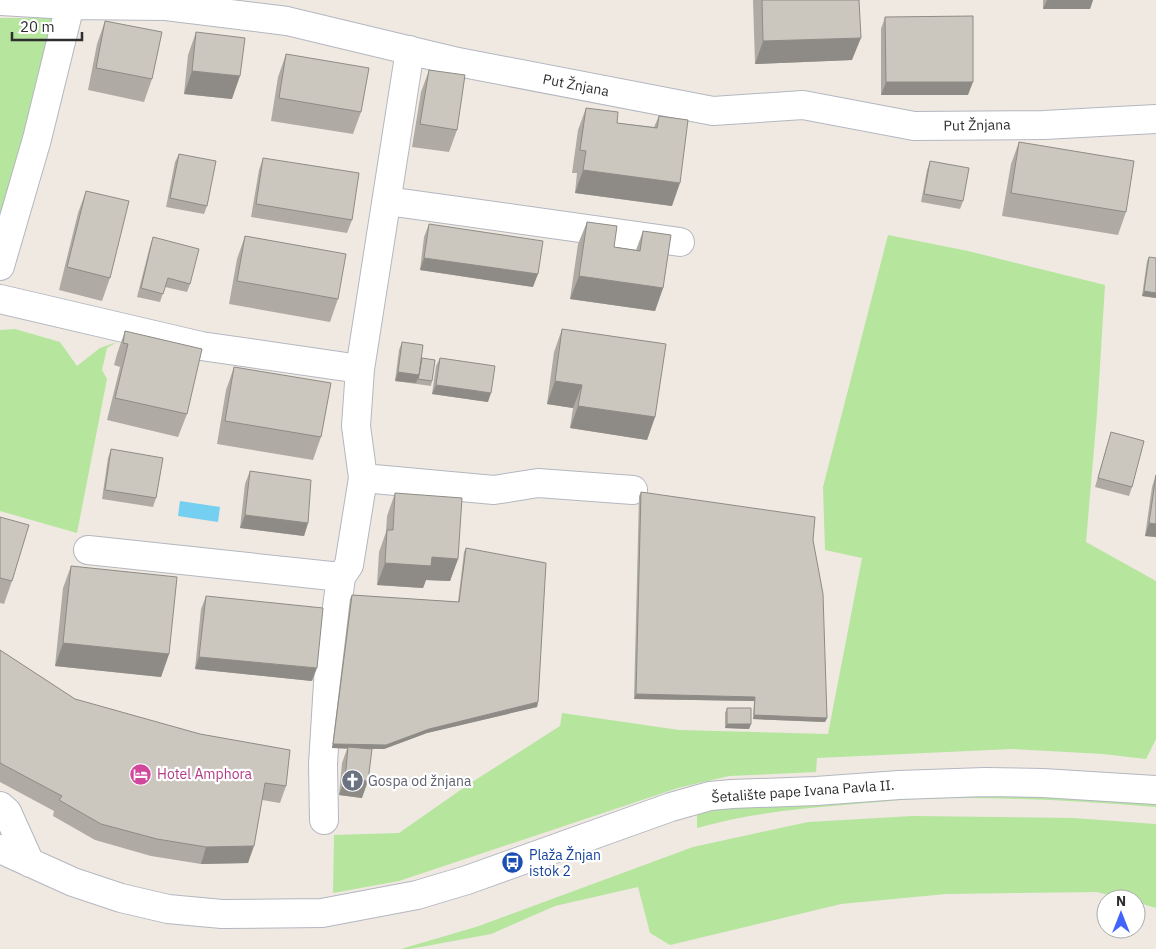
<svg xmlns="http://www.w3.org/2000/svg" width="1156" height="949" font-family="'IBM Plex Sans',sans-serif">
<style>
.green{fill:#b6e59e}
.water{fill:#75cff0}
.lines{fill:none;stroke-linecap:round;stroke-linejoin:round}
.minor-casing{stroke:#b4b7c1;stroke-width:30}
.minor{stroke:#fff;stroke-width:28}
.wall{fill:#afaba4}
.shaded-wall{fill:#8e8b86}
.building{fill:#cbc7bf;stroke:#8e8b86}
.labels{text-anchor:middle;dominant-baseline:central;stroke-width:4.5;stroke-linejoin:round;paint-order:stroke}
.street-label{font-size:14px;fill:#2e2e2e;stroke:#fff}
.hotel-label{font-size:14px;fill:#b23c85;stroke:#fff;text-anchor:start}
.worship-label{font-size:14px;fill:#5b616d;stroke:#fff;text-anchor:start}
.transit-label{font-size:14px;fill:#164399;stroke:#fff;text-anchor:start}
</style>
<rect width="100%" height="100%" fill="#efe9e1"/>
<path class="green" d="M0,18H58L0,233Z
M888,235L968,251L1105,285L1097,414L1086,542L1156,581V739L1146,759L1103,754L1012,749L817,758L816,772L729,776L678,788L399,881L333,893L334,835L399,833L469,784L560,726L562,713L679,730L828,734L862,558L825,550L823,487Z
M15,329L60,342L77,366L100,348L117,342L107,348L102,370L107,379L77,533L0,511V330Z
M1023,794L1156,803V807C1077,801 999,796 920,799C895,800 869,803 844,805C795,809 745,814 697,828V812C805,796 915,796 1023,794Z
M913,816L1073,818L1156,824V908L1136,902V899H1123L1097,892L946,894L841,904L670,945L650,933L638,887L555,906L491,934L410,949H401L479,926L693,847L808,822Z"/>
<path class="water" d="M180,501L220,507L218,522L178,516Z"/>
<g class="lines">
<defs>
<path id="minor" d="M0,1L70,5L166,6L287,21L458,62L713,111L803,105L914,126L1044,125L1156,119
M387,201L680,242
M0,266L37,139L70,5
M0,299L201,346L360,369
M363,478L494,490L538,483L633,490
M88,550L341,577
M0,806L7,812L30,863
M324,820L323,764L329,667L341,577L349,565L363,478L356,426L360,369L410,50
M0,849L73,882L121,898L168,909L222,914L322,913L417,895L467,880L671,807L710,796L732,794L816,791L899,785L985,782L1043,783L1156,790"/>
</defs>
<use href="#minor" class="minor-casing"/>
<use href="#minor" class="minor"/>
</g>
<path class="wall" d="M753,0H859L852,60L755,64Z
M1043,0H1093L1090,9H1043Z
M885,17L968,95H881V29Z
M105,21L152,79L144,102L88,90L97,44Z
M196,32L232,99L184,94L188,55Z
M286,54L361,112L353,134L271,121L278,77Z
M429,70L457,130L449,152L412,147L421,92Z
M586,108L617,123L654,127L659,116L672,206L575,193L577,173H572L578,130Z
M1019,142L1126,212L1118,235L1002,216L1011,164Z
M179,154L207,206L204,214L166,207L175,162Z
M263,158L352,220L347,233L251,217L259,170Z
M930,161L963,201L960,209L921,202L927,170Z
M86,191L110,278L102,301L59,290L78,213Z
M587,222L614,247L636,250L643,231L663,288L655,311L570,299L578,244Z
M429,224L533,287L420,270L424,237Z
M245,236L338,299L330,322L229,304L237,259Z
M153,237L190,284L187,292L165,287L160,302L137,297L150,246Z
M1149,257L1156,298L1142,296L1147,261Z
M562,329L655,417L647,440L570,428L573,408L547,404L554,352Z
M125,331L187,414L178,437L107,420L120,367L114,365L117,354Z
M402,342L422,358L432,381L431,386L395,381L399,350Z
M440,358L488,402L432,394L436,366Z
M234,367L321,437L313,460L217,444L226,390Z
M1111,432L1132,487L1129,496L1095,487Z
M111,449L156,498L153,507L102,499L108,458Z
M250,471L308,523L304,536L240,528L245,484Z
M1156,474V537L1145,536L1152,487Z
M641,492L813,540L827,718L825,722L753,719L754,701L634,699L639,496Z
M395,493L458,559L450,581L426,580L423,588L377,585L379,552L386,532L387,516Z
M0,517L12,581L4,604L0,603Z
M466,548L538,702L537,707L427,733L384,749H367L362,798L339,795L342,763L347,749L332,748L350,599L352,595L458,602L464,552Z
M71,566L169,654L161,677L55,666L63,588Z
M206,596L312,681L195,669L201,609Z
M0,650L75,699L286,786L280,803L262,800L248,863L201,864L151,856L95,840L53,816L54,811L0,782Z
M727,708L751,724L749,729L725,728V713Z"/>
<path class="shaded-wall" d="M1047,0H1093L1090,9H1043Z
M861,38L852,60L755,64L763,41Z
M192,71L240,76L232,99L184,94Z
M886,82H973L968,95H881Z
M583,170L680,183L672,206L575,193Z
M424,258L538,274L533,287L420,270Z
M579,276L663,288L655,311L570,299Z
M1144,291L1156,293V298L1142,296Z
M398,372L419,375L416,383L395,381Z
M555,381L582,385L573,408L547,404Z
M436,385L491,393L488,402L432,394Z
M578,406L655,417L647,440L570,428Z
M245,515L308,523L304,536L240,528Z
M1149,523L1156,524V537L1145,536Z
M432,557L458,559L450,581L426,580L423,588L377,585L385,563Z
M63,643L169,654L161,677L55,666Z
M199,657L317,668L312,681L195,669Z
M636,694L755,697L754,701L634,699Z
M538,702L537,707L427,733L384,749L332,748L333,744L429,729Z
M754,715L827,718L825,722L753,719Z
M727,724H751L749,729L725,728Z
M345,779L368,781L362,798L339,795Z
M254,846L248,863L201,864L206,847Z"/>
<path class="building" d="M762,0H859L861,38L763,41Z
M973,16V82H886L885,17Z
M105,21L162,32L152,79L96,68Z
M196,32L245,38L240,76L192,71Z
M286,54L369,68L361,112L279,98Z
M429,70L465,75L457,130L420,124Z
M586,108L618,112L617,123L657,128L659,116L688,120L680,183L583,170L586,151L580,150Z
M1019,142L1134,161L1126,212L1011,193Z
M179,154L216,161L207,206L170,198Z
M263,158L359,173L352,220L256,204Z
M930,161L969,168L963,201L924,194Z
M86,191L129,201L110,278L67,267Z
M587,222L617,226L614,247L640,251L643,231L671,235L663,288L579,276Z
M429,224L543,241L538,274L424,258Z
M245,236L346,254L338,299L237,281Z
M153,237L199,249L190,284L168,278L163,294L141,288Z
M1149,257L1156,258V293L1144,291Z
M562,329L666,344L655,417L578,406L582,385L555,381Z
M125,331L202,349L187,414L115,398L128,344L123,343Z
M402,342L423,345L419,375L398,372Z
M422,358L435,360L432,381L418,379L419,375Z
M440,358L495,366L491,393L436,385Z
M234,367L331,383L321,437L225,421Z
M1111,432L1144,441L1132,487L1098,478Z
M111,449L163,458L156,498L105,490Z
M250,471L311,480L308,523L245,515Z
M1156,475V524L1149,523Z
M641,492L815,517L813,540L823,594L827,718L754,715L755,697L636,694Z
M395,493L462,498L458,559L432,557L431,566L385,563L387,530H393Z
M0,517L29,525L12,581L0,578Z
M466,548L546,563L538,702L429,729L386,745L333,744L352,595L459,602Z
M71,566L177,577L169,654L63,643Z
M206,596L323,608L317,668L199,657Z
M0,650L75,699L200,734L290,750L286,786L265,783L254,846L206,847L157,839L101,824L59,800L62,796L0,763Z
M727,708H751V724H727Z
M348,747L372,749L368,781L345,779Z"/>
<defs>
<symbol id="hotel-disc" viewBox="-11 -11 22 22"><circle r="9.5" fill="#d1479c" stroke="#fff"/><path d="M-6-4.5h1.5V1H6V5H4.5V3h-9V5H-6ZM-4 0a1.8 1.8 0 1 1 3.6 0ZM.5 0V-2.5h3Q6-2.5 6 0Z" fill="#fff"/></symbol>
<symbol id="church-disc" viewBox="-11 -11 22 22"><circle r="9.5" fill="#6b7280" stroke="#fff"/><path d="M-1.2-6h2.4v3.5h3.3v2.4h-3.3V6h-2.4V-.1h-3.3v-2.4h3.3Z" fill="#fff"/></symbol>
<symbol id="bus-disc" viewBox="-11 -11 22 22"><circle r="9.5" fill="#1a4fb4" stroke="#fff"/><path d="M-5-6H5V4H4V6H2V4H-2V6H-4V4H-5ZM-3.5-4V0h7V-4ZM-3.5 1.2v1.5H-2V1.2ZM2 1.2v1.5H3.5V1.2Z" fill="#fff"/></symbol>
</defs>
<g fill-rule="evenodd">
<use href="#hotel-disc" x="128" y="762" width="25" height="25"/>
<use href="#church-disc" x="340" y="768" width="25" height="25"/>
<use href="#bus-disc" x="500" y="850" width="25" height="25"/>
</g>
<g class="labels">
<g class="street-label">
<text transform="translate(576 85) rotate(11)">Put Žnjana</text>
<text transform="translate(977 125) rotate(-1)">Put Žnjana</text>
<text transform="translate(803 791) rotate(-4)">Šetalište pape Ivana Pavla II.</text>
</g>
<g class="hotel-label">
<text x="157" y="774">Hotel Amphora</text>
</g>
<g class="worship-label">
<text x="368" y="781">Gospa od žnjana</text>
</g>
<g class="transit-label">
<text x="529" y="855">Plaža Žnjan<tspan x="529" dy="16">istok 2</tspan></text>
</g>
</g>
<g transform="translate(1121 914)"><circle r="24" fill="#ffffff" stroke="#ababab"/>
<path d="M0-4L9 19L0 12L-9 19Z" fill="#4264fb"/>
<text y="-8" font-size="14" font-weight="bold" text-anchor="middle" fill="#2e2e2e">N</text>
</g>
<path d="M12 32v8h70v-8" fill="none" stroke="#2e2e2e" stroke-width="2.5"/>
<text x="20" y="32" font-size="15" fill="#2e2e2e" stroke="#ffffff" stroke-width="4" paint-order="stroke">20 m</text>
</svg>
